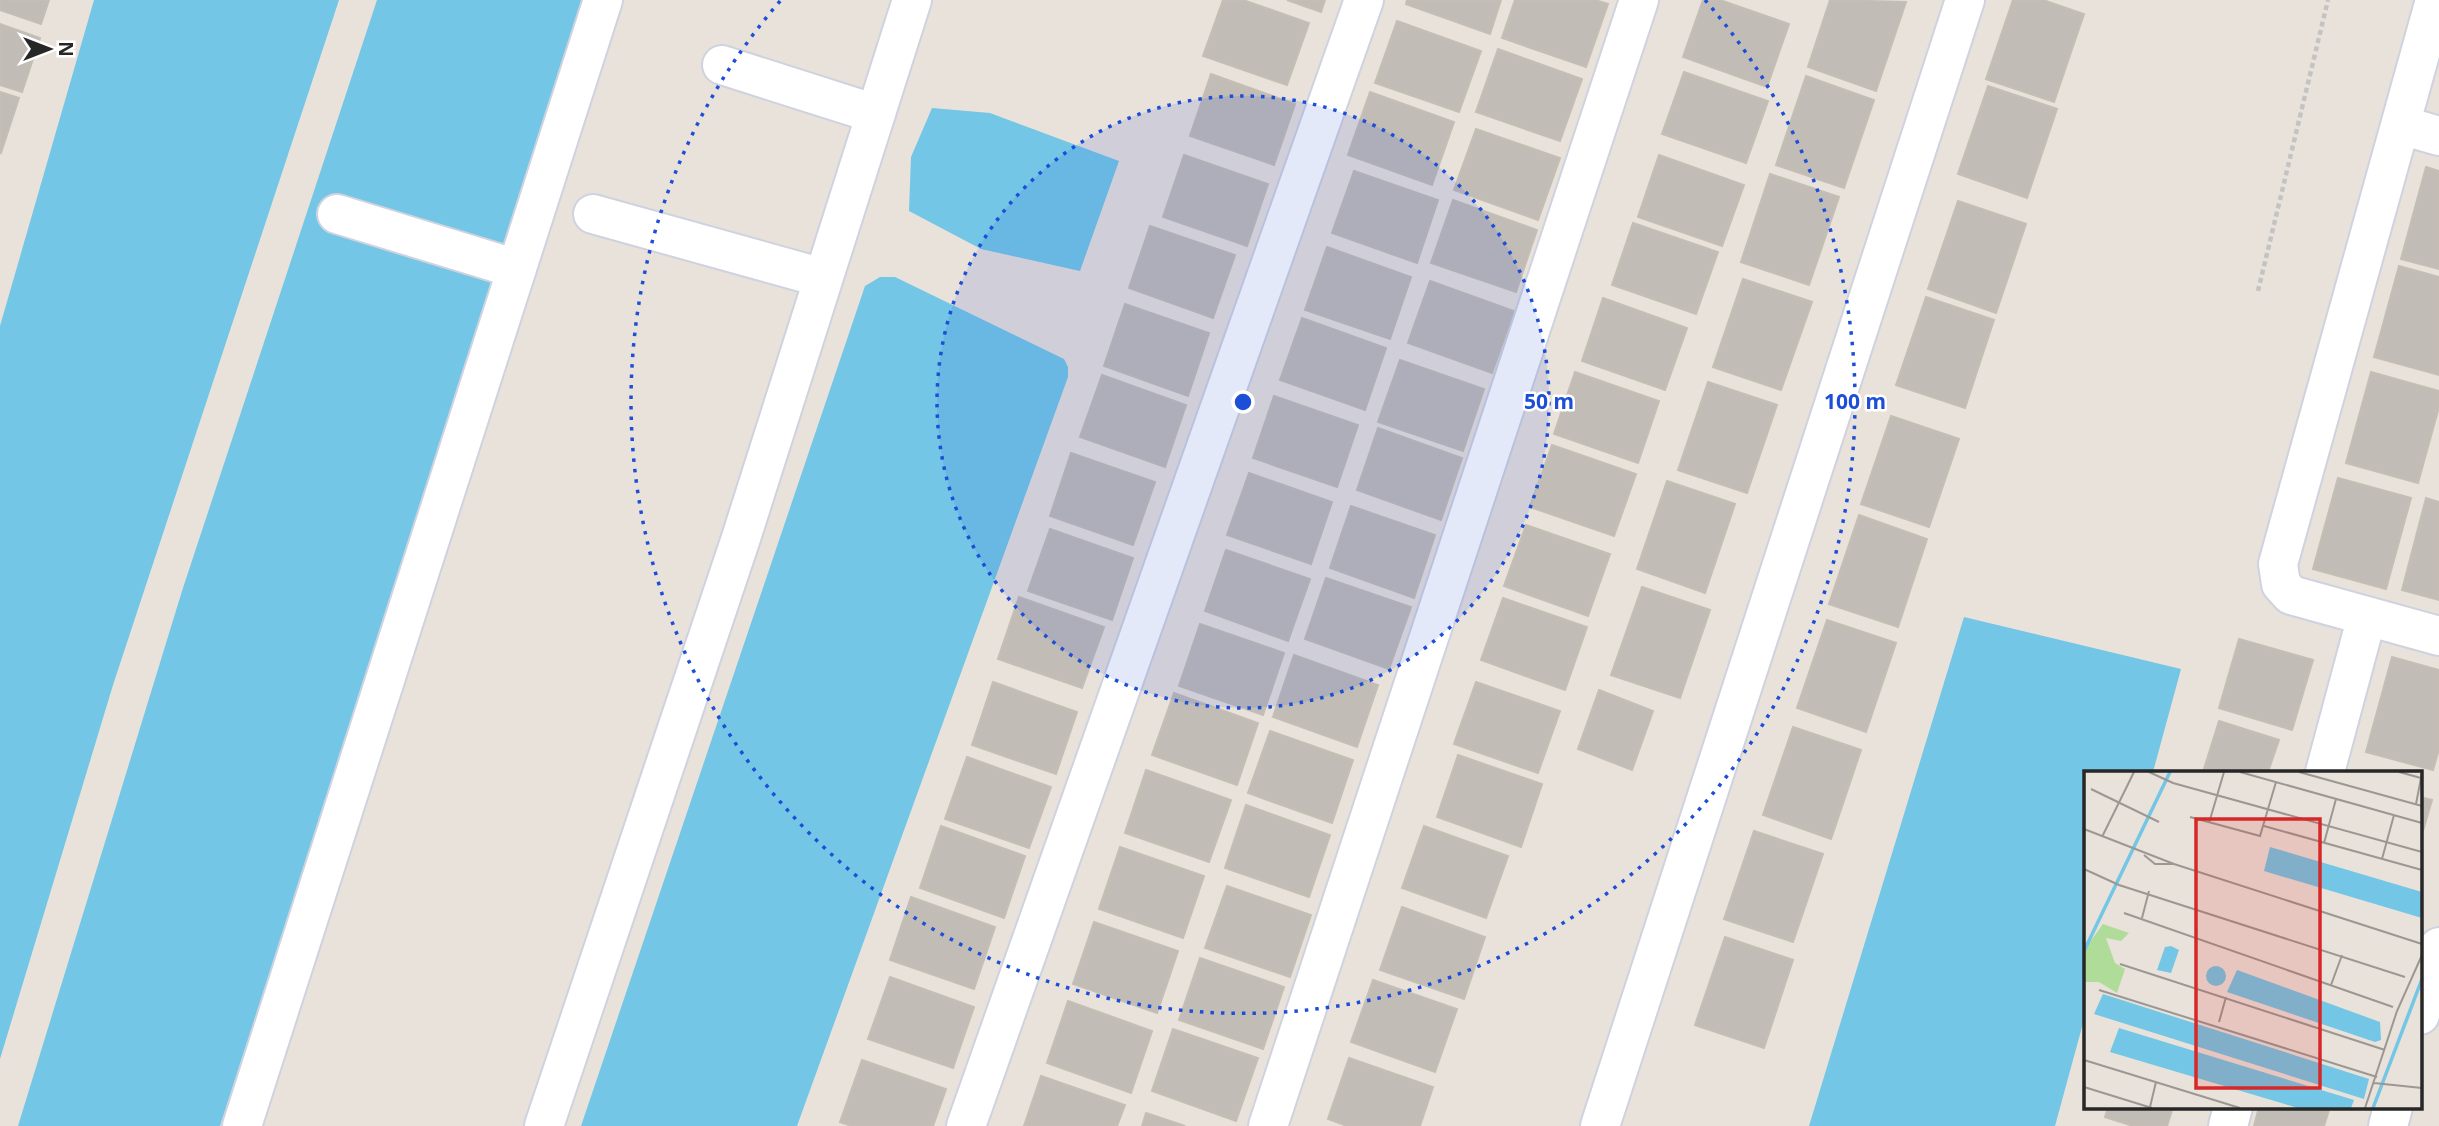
<svg xmlns="http://www.w3.org/2000/svg" width="2439" height="1126" font-family="'Noto Sans',sans-serif">
<style>
.water{fill:#73c6e5}
.building{fill:#c1bcb6;stroke:#c4beb4;stroke-width:2}
.lines{fill:none;stroke-linecap:round;stroke-linejoin:round}
.minor-casing{stroke:#cfd2df;stroke-width:42}
.path{stroke:#c3c3c3;stroke-width:4.5;stroke-dasharray:5 3.5;stroke-linecap:butt}
.minor{stroke:#fff;stroke-width:38}
.ring{fill:none;stroke:#1d4ed8;stroke-width:3.5;stroke-dasharray:3.5 7}
.inset-river{fill:none;stroke:#73c6e5;stroke-width:3.5}
.inset-road{fill:none;stroke:#9b9792;stroke-width:2}
.view{fill:#d62828;fill-opacity:0.15;stroke:#d62828;stroke-width:3.5}
.inset-edge{fill:none;stroke:#272727;stroke-width:3.5}
.centre{fill:#1d4ed8;stroke:#fff;stroke-width:3.5}
.ring-label{font-size:21px;text-anchor:middle;font-weight:bold;fill:#1d4ed8;stroke:#fff;stroke-width:5;stroke-linejoin:round;paint-order:stroke}
</style>
<rect width="100%" height="100%" fill="#e9e2da"/>
<path class="water" d="M94,0H339L113,685L0,1059V326Z
M377,0H587L220,1126H18L182,591Z
M932,108L990,113L1119,161L1080,271L981,249L909,211L911,157Z
M880,277H895L1064,359L1068,367V377L797,1126H581L865,286Z
M1964,617L2181,669L2153,772H2086L2085,1016L2055,1126H1809Z"/>
<path class="building" d="M0,0H49L41,24L0,10Z
M1223,0H1243L1309,23L1287,85L1203,56Z
M1287,0H1325L1321,12Z
M1407,0H1501L1490,34L1406,4Z
M1515,0H1595L1608,4L1586,67L1502,38Z
M1703,0H1720L1789,24L1767,87L1683,57Z
M1830,0L1906,2L1876,91L1808,67Z
M2013,0H2043L2084,14L2054,102L1986,79Z
M1397,21L1481,51L1459,112L1375,83Z
M0,24L40,38L22,92L0,85Z
M1498,49L1582,79L1560,141L1476,112Z
M1684,72L1768,101L1746,163L1662,134Z
M1211,74L1295,104L1274,165L1190,136Z
M1806,76L1874,100L1844,188L1776,165Z
M1988,86L2057,109L2027,198L1958,174Z
M0,92L19,98L1,153L0,152Z
M1370,92L1454,122L1432,185L1348,155Z
M1476,129L1560,158L1538,220L1454,190Z
M1184,155L1268,184L1247,246L1163,217Z
M1659,155L1744,185L1722,246L1638,217Z
M2426,167L2439,171V269L2401,259Z
M1354,171L1438,200L1417,263L1332,233Z
M1770,174L1839,197L1809,285L1741,262Z
M1453,200L1537,230L1516,292L1431,263Z
M1958,201L2026,224L1996,313L1928,289Z
M1633,223L1718,252L1696,314L1612,285Z
M1150,226L1235,255L1213,318L1129,288Z
M1327,247L1411,277L1390,339L1305,310Z
M2399,266L2439,277V375L2374,357Z
M1743,279L1812,302L1781,390L1713,367Z
M1430,281L1514,311L1492,373L1408,343Z
M1926,297L1994,320L1965,408L1896,385Z
M1603,298L1687,328L1665,390L1582,361Z
M1125,304L1209,333L1188,396L1104,366Z
M1302,318L1386,348L1365,410L1280,380Z
M1400,360L1484,389L1463,451L1378,422Z
M1575,372L1659,401L1638,463L1554,434Z
M2371,372L2439,391V407L2418,483L2346,463Z
M1102,375L1186,405L1165,467L1080,437Z
M1708,382L1777,405L1747,493L1678,470Z
M1274,396L1358,425L1337,487L1253,458Z
M1891,416L1959,439L1929,527L1861,504Z
M1378,428L1462,458L1441,520L1357,490Z
M1552,445L1636,474L1614,536L1530,507Z
M1071,453L1155,482L1133,545L1050,516Z
M1249,473L1332,502L1311,564L1227,535Z
M2338,478L2411,498L2386,589L2313,569Z
M1667,481L1735,504L1705,593L1637,569Z
M2426,498L2439,502V600L2402,590Z
M1351,506L1435,535L1414,598L1330,568Z
M1859,515L1927,539L1898,627L1829,604Z
M1526,525L1610,554L1588,616L1504,586Z
M1050,529L1133,558L1112,620L1028,591Z
M1226,550L1310,579L1288,641L1205,611Z
M1326,578L1411,607L1389,669L1305,639Z
M1642,587L1710,610L1680,698L1611,675Z
M1019,597L1104,627L1082,688L998,659Z
M1503,598L1587,627L1565,690L1481,660Z
M1827,620L1896,643L1866,732L1797,708Z
M1200,624L1284,653L1263,715L1179,686Z
M2239,639L2313,660L2292,730L2219,708Z
M1294,655L1378,685L1357,747L1273,717Z
M2392,657L2439,670V749L2433,770L2366,752Z
M993,682L1077,712L1056,774L972,745Z
M1476,682L1560,711L1538,773L1454,744Z
M1599,690L1653,711L1632,770L1578,749Z
M1174,693L1258,723L1237,785L1152,755Z
M2219,721L2279,740L2268,772H2203Z
M1793,727L1861,750L1831,839L1763,815Z
M1270,731L1353,760L1332,823L1248,793Z
M1458,755L1542,784L1521,847L1437,817Z
M967,757L1051,787L1029,848L945,819Z
M1146,770L1231,800L1209,862L1125,833Z
M2420,797L2432,800L2420,841Z
M1246,805L1330,835L1309,897L1225,868Z
M941,826L1025,856L1004,918L920,888Z
M1424,826L1508,856L1486,918L1402,888Z
M1754,831L1823,854L1793,942L1724,919Z
M1120,847L1204,876L1183,938L1099,909Z
M1227,886L1311,915L1290,977L1205,948Z
M911,897L995,927L974,989L890,960Z
M1402,907L1485,937L1464,999L1380,970Z
M1094,922L1178,951L1157,1013L1073,984Z
M1725,937L1793,960L1764,1048L1695,1025Z
M1200,958L1284,987L1263,1049L1179,1020Z
M890,977L974,1007L953,1068L868,1039Z
M1373,980L1457,1009L1435,1072L1351,1042Z
M1068,1001L1152,1031L1131,1093L1047,1063Z
M1173,1029L1258,1058L1236,1121L1152,1091Z
M1349,1058L1433,1087L1420,1126H1347L1328,1119Z
M862,1060L946,1089L933,1126H852L840,1122Z
M1041,1076L1125,1105L1117,1126H1024Z
M2108,1107H2173L2167,1126H2133L2105,1117Z
M2259,1107H2330L2324,1126H2254Z
M1146,1113L1185,1126H1142Z"/>
<g class="lines">
<defs>
<path id="minor" d="M2435,0L2278,564L2281,584L2291,595L2439,636
M722,65L876,114
M2401,125L2439,136
M337,214L517,269
M593,214L823,278
M2325,772L2367,616
M2420,1015L2439,947
M242,1126L603,0
M544,1126L741,538L912,0
M966,1126L1364,0
M1268,1126L1639,0
M1600,1126L1965,0
M2228,1126L2233,1107
M2388,1126L2393,1107"/>
</defs>
<use href="#minor" class="minor-casing"/>
<path class="path" d="M2258,291L2328,0"/>
<use href="#minor" class="minor"/>
</g>
<circle cx="1243" cy="402" r="306" fill="#1d4ed8" fill-opacity=".12"/>
<g class="ring">
<circle cx="1243" cy="402" r="306"/>
<path d="M1705 0A612 612 0 1 1 781 0"/>
</g>
<g transform="translate(2084 771)">
<rect width="338" height="338" fill="#e9e2da"/>
<path d="M19,153L45,162L37,170L22,167L31,192L41,198L33,222L15,211H0L1,178Z" fill="#b0dc99"/>
<path d="M186,76L338,121V147L180,100ZM87,175L95,179L87,202L73,199L81,176ZM122 205a10 10 0 1 1 20 0a10 10 0 1 1-20 0ZM153,199L296,251L297,269L291,271L143,221ZM19,223L285,308L280,328L10,243ZM35,257L270,329L267,337H214L26,281Z" fill="#73c6e5"/>
<path class="inset-river" d="M0,180L86,1M289,337L338,208"/>
<path class="inset-road" d="M65,1L89,12L338,81M156,1L338,52M215,1L338,35M315,1L337,7M7,18L75,51M332,33L338,2M106,46L176,65L192,11M125,52L140,1M180,55L338,99M0,58L90,93H71L60,84M18,66L50,1M240,72L252,28M298,88L310,44M90,93L338,173M0,98L35,114L321,206M40,142L309,236M58,147L65,120M36,193L301,279M247,214L258,184M15,219L293,306M135,251L142,226M0,289L156,337M290,312L338,317M0,316L68,337M66,336L72,311M281,337L313,240L338,184"/>
<path class="view" d="M112,48H236V317H112Z"/>
<rect width="338" height="338" class="inset-edge"/>
</g>
<circle cx="1243" cy="402" r="10" class="centre"/>
<g class="ring-label">
<text x="1549" y="409">50 m</text>
<text x="1855" y="409">100 m</text>
</g>
<g transform="translate(49 49) rotate(90)" stroke="#ffffff" stroke-width="5" paint-order="stroke">
<path d="M0-5L12 26L0 18L-12 26Z" fill="#272727"/>
<text y="-10" font-size="19" font-weight="bold" text-anchor="middle" fill="#272727">N</text>
</g>
</svg>
